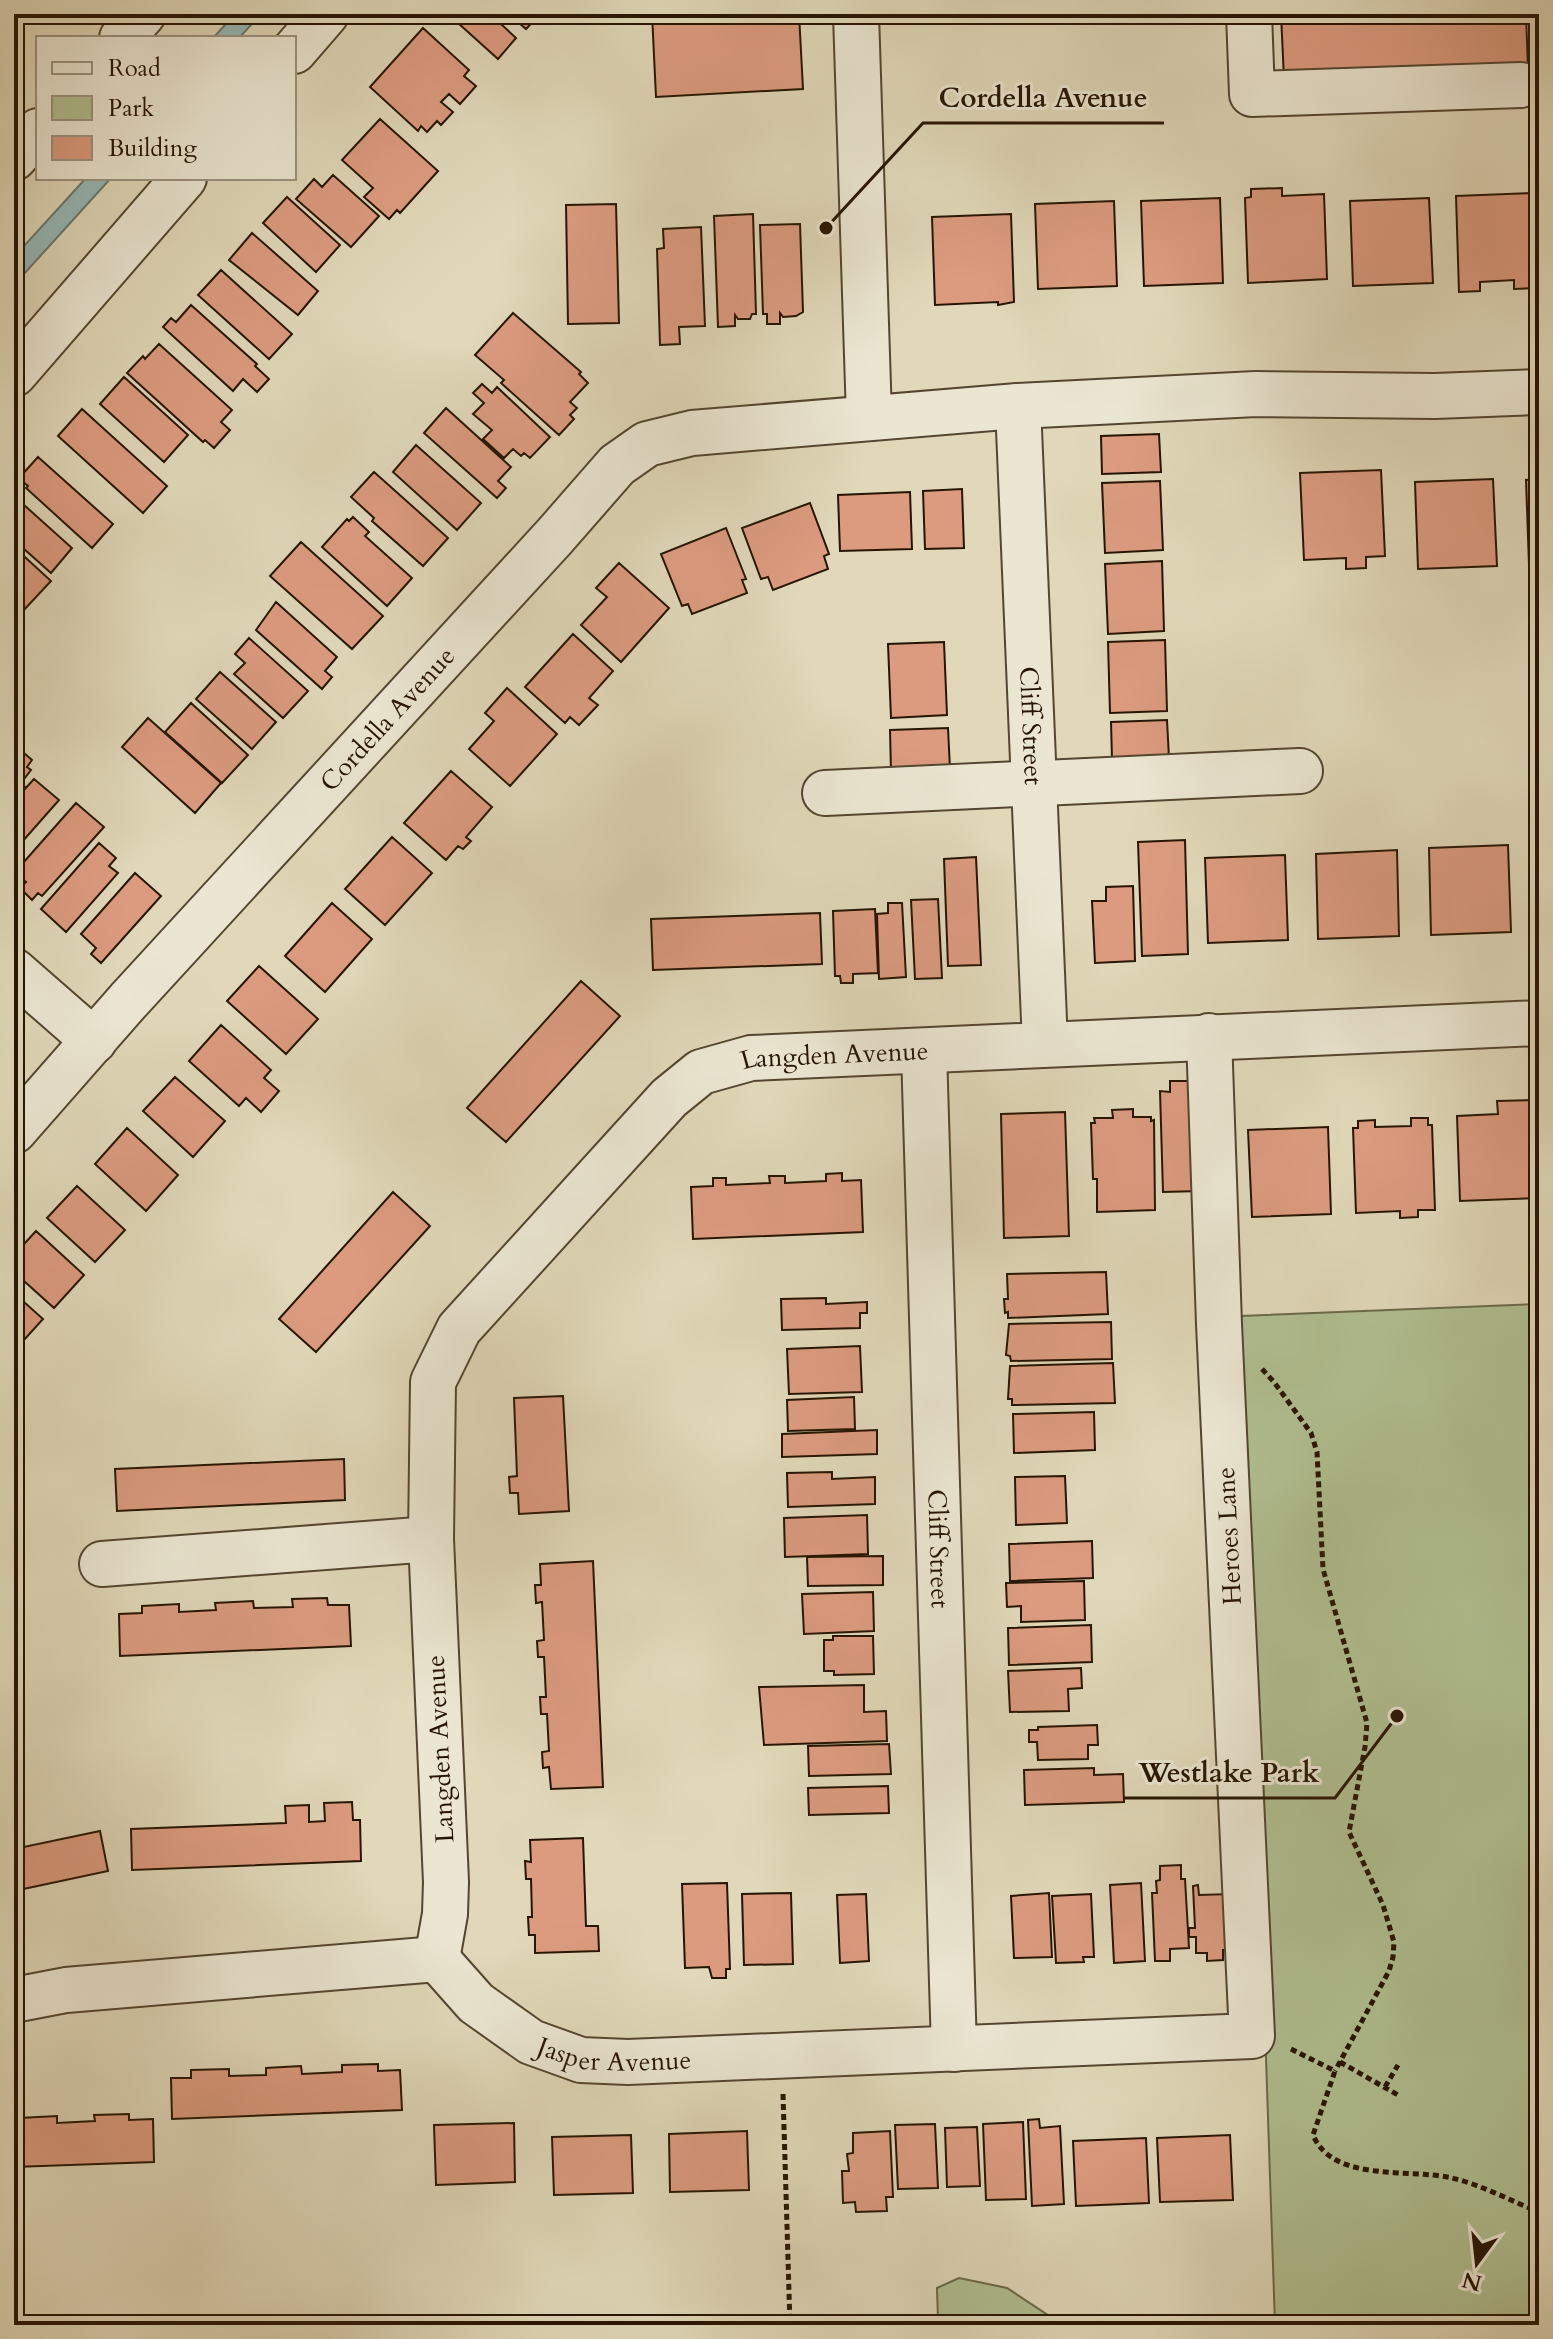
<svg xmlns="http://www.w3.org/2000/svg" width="1553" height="2339" font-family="Cardo,serif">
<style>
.green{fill:#b0bf91;stroke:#6b6a4a;stroke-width:2}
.water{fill:#96b8b7;stroke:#69776f;stroke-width:2}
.building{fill:#dc9b7f;stroke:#261502;stroke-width:2}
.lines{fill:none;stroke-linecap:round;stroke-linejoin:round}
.minor-casing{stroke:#544630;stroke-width:48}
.path{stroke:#261502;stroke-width:5;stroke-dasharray:6 4;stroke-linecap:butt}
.minor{stroke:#ebe6d2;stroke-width:44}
.labels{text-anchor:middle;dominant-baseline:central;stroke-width:6;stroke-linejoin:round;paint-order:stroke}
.street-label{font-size:26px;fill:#261502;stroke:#ebe6d2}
.leader{fill:none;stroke:#261502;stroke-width:3}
.callout-dot{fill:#261502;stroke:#ebe6d2;stroke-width:3}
.callout-label{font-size:28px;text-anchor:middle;font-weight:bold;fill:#261502;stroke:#ebe6d2;stroke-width:6;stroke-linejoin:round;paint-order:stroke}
</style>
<rect width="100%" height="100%" fill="#e0d8b9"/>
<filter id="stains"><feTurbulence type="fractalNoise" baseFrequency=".0025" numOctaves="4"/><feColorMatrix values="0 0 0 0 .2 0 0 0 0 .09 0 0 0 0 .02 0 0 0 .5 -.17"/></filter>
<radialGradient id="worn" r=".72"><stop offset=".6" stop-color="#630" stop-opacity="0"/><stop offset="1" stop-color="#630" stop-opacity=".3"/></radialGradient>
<path class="green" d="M1539,1304V2325H1275L1241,1316Z
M959,2278L1007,2288L1051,2317L1074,2325H940L938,2321L937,2288Z"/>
<path class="water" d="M235,14H261L239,38H213Z
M86,178H111L14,285V257Z"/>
<path class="building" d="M448,14H540L526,29L511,16L502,25L516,38L498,59Z
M652,14H799L803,89L656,97Z
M1281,14H1526L1528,69L1284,79Z
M423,28L469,70L464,76L476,86L460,104L449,94L441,102L453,112L441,125L437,121L427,132L421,126L418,131L370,87Z
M380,119L438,171L400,213L397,210L389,219L364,197L373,188L342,160Z
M333,175L379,216L351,247L296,199L314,179L322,187Z
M1282,188V196L1324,194L1327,279L1248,283L1245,198L1251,197V189Z
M1533,193L1535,288L1514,289V280L1480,282V291L1459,292L1456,196Z
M287,197L340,245L316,272L263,223Z
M1220,198L1223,283L1144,286L1141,201Z
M1429,198L1433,283L1353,286L1350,201Z
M1114,201L1117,286L1038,289L1035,204Z
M616,204L619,323L568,324L566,205Z
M753,214L756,314H752L750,319H738L735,315V326L718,327L714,216Z
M1011,214L1014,302L998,305V302L935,305L932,217Z
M800,224L803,312L796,316L783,317L780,313V324H767V314H763L760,225Z
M701,227L705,326L679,327L680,344L660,345L657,249L664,248L663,229Z
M252,233L318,291L298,315L229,260Z
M221,270L292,334L269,359L198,295Z
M191,305L257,364L255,366L269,379L257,392L243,379L233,391L163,327L171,318L176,322Z
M513,313L581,372L579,374L588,383L570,402L577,408L570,415L574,419L559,435L501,383L504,380L475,355Z
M159,344L232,410L221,422L230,430L214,448L205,440L203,442L127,373L143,356L145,359Z
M124,377L188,435L164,462L100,404Z
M482,384L492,393L497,387L550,437L530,458L524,453L521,456L513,449L504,458L483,439L492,430L473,414L484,403L473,393Z
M446,408L511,467L498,481L506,488L497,498L424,433Z
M82,409L167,486L143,513L58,436Z
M1159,434L1161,472L1102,474L1101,436Z
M416,445L481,503L457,530L393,472Z
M38,457L113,524L92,548L26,488L28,486L19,478Z
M1381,470L1385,556L1366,557V568L1346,569V558L1304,560L1300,473Z
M374,472L448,538L423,566L372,521L374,518L351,497Z
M1493,479L1497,566L1418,569L1415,482Z
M1539,479V564L1529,565L1526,480Z
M1160,481L1163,550L1105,553L1102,483Z
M962,489L964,548L925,549L923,491Z
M910,492L912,549L840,551L838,495Z
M14,496L72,548L51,573L14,540Z
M810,503L829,554L824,556L828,569L773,590L768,577L761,579L742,528Z
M353,517L369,532L365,536L412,578L387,606L322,547L347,519L349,521Z
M726,528L746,579L742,580L747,593L692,614L688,604L682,606L661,554Z
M301,542L383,616L352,649L270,576Z
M14,547L51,581L22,612L14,605Z
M1162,561L1164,631L1108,634L1105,564Z
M619,563L669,608L621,662L581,625L607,597L596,588Z
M276,602L337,657L325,671L332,677L322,689L256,630Z
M573,634L613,671L589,698L598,705L579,725L570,717L565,723L525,687Z
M249,638L308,691L283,718L234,674L245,663L235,654Z
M1165,640L1167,711L1110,713L1108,642Z
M944,642L947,715L891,718L888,644Z
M220,672L276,722L252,749L196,699Z
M507,688L557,734L510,786L469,749L494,721L485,713Z
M191,703L248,755L222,783L165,732Z
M148,718L221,783L195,813L122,747Z
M1167,720L1169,758L1112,760L1111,722Z
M948,728L950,769L891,772L890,730Z
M17,747L32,760L27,767L31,770L21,783L25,787L14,799V751Z
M451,771L492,807L466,837L471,841L463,849L458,846L446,860L404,823Z
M34,779L59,800L14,851V801Z
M76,803L104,827L42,896L38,893L32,900L20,888L26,882L15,872Z
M392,837L432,873L385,925L345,889Z
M1185,840L1188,954L1142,956L1138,842Z
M99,843L116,858L109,866L118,873L66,932L41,909Z
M1508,845L1511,932L1431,935L1429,848Z
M1397,850L1399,936L1318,939L1316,854Z
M1285,855L1288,940L1208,943L1205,858Z
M976,857L981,965L948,966L944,859Z
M135,873L161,896L101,963L91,954L96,948L81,934Z
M1133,886L1135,961L1095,963L1092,901H1106V887Z
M938,899L942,978L915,979L911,900Z
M332,903L372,939L325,992L285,956Z
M888,903H902L906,977L879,979L877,914L888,913Z
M875,909L878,973L853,974V983H841L840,976H835L833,911Z
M820,913L822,964L653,970L651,919Z
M259,966L318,1019L286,1054L227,1001Z
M581,981L620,1016L506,1142L467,1108Z
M221,1025L271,1070L264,1078L279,1091L261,1112L246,1098L239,1106L189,1061Z
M175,1077L225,1121L193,1157L143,1111Z
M1170,1081H1191L1200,1191L1163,1192L1160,1091L1170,1092Z
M1536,1100L1539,1198L1460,1201L1457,1116L1498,1114L1497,1101Z
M1133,1109V1117H1151V1121L1154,1120L1155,1210L1097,1212V1179H1093L1091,1123H1095L1094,1118H1113L1112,1110Z
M1065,1112L1069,1236L1004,1238L1001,1114Z
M1411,1118H1428V1125H1432L1435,1210H1418V1217L1400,1218V1211L1356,1213L1353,1128H1358V1121L1375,1120V1127L1411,1126Z
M1328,1127L1331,1214L1252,1217L1248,1130Z
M127,1128L178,1175L146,1211L95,1164Z
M842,1173V1181L861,1180L863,1232L693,1239L691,1187L713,1186V1178H726V1185L770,1183L769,1176H785V1183L826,1181V1174Z
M77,1186L125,1230L95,1262L47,1218Z
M393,1192L430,1226L316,1352L279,1319Z
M36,1231L84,1275L54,1308L14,1272V1255Z
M1106,1272L1108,1314L1008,1318V1312L1005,1313L1004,1299H1008L1007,1274Z
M14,1293L43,1319L14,1351Z
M826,1298V1304L867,1302V1313H860V1328L782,1330L781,1299Z
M1111,1322L1112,1359L1011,1361L1010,1356L1006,1355L1009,1324Z
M860,1346L862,1392L789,1394L787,1349Z
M1113,1363L1115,1403L1012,1405V1399H1008L1010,1366Z
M563,1396L569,1511L519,1514L518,1493H510L509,1477L517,1476L514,1398Z
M854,1397L855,1429L788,1431L787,1400Z
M1094,1412L1095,1450L1014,1453L1013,1414Z
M877,1430V1454L782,1457V1434Z
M344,1459L345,1500L117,1511L115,1469Z
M832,1472V1479L875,1477V1504L788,1507L787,1473Z
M1065,1476L1067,1523L1016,1525L1015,1477Z
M867,1515L868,1554L785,1557L784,1518Z
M1092,1541L1093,1578L1010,1581L1009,1544Z
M883,1556V1585L808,1586L807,1557Z
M593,1561L603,1787L551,1789L549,1767L543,1768L542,1752L549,1751L547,1714H541L540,1697H546L544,1657H538L537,1641L544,1640L542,1602L536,1603L535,1585H541L540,1564Z
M1084,1581L1085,1620L1021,1622V1606L1007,1607L1006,1583Z
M873,1592L874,1631L804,1634L802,1594Z
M327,1598L328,1605H349L351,1646L120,1656L119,1614L142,1613V1606L179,1604V1612L216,1610L215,1603L253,1601L254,1608L293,1607L292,1599Z
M1091,1625L1092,1662L1009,1665L1008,1628Z
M833,1636H873L874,1674L834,1675V1671H824V1640H833Z
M1081,1668L1082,1688L1068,1689L1069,1711L1010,1712L1008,1671Z
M864,1685V1712L886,1711L887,1741L764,1745L759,1687Z
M1097,1725L1098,1745H1088V1759L1038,1760L1037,1742H1029V1730H1038V1727Z
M889,1744L891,1774L809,1776L808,1746Z
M1094,1768V1775L1123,1774L1124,1802L1025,1805L1024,1770Z
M888,1786L889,1813L809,1815L808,1788Z
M352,1802L353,1820H360L361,1861L132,1870L131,1829L286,1823L285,1806L309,1805V1822L325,1821L324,1803Z
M100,1831L108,1871L14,1891V1849Z
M583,1838L586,1926H598L599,1951L535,1953V1935H529L528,1917H532L531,1879H526L525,1861L531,1862L530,1840Z
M1181,1865V1879H1185L1189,1948L1170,1949V1961H1155L1152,1893H1157L1156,1881L1160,1880V1866Z
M727,1883L730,1969H726V1978H712L709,1967L685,1968L682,1884Z
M1141,1883L1145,1961L1114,1963L1110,1885Z
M1198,1885L1199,1895L1231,1894L1234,1950H1223V1960L1207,1961V1953H1196V1937H1189V1928H1195L1193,1886Z
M791,1893L793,1964L744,1965L742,1894Z
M1049,1893L1052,1957L1014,1958L1011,1896Z
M866,1894L869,1961L840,1963L837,1895Z
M1091,1894L1094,1957H1083L1084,1962L1056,1963L1052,1896Z
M378,2064V2071L400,2070L402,2110L172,2119L171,2078H191V2070L229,2069V2076L266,2075V2068L301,2066L302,2074L342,2072V2065Z
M129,2114V2120L153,2119L154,2162L14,2167V2124H19V2118L57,2116V2123L95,2121L94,2115Z
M1039,2119L1040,2128L1060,2126L1064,2204L1032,2206L1028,2120Z
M1023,2122L1026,2199L986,2200L983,2124Z
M514,2123L515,2182L436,2185L434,2125Z
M935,2124L938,2188L898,2189L895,2125Z
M977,2127L980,2186L947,2187L945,2128Z
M747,2131L749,2190L670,2192L669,2134Z
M890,2131L893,2197H886L887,2211L856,2212L855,2202L843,2203L842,2171H849L847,2154L853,2153V2133Z
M631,2135L633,2193L554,2195L552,2137Z
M1230,2135L1233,2200L1160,2202L1157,2138Z
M1146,2138L1149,2203L1076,2206L1073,2141Z"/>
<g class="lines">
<defs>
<g id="minor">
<path d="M856,14L869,417"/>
<path d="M1249,14L1252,94L1521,85"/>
<path d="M122,38L143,14"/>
<path d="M294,51L326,14"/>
<path d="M14,158L38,131"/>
<path d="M14,374L184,178"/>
<path id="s1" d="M1018,406L1045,1044"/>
<path d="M825,793L1300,771"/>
<path d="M14,971L94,1041"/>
<path id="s2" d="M924,1051L954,2049"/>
<path id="s3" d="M14,1131L128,1001L555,536L617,465L647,444L692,433L1018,406L1256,394L1435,396L1539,392"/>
<path d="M102,1564L431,1539"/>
<path id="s4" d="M437,1959L476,2003L531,2042L581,2060L628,2062L1252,2036L1219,1324L1209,1036"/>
<path id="s5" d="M437,1959L445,1914L446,1882L431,1539L433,1382L459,1329L669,1098L701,1072L751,1058L1539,1023"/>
<path d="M14,2000L66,1990L437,1959"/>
</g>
</defs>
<use href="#minor" class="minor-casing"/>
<path class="path" d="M1262,1369L1274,1382L1311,1433L1317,1452L1323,1569L1367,1723L1365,1747L1349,1832L1383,1905L1394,1942L1393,1957L1389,1971L1335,2071
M1291,2049L1335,2071L1313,2135C1333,2183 1409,2168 1452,2178C1482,2185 1511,2201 1539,2212
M1340,2062L1398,2095
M1385,2087L1398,2065
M783,2094L790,2325"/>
<use href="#minor" class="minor"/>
</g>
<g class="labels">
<g class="street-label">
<text stroke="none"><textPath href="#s3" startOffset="556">Cordella Avenue</textPath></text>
<text stroke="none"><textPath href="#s1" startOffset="320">Cliff Street</textPath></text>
<text stroke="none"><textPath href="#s5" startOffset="1126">Langden Avenue</textPath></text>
<text transform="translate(1229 1536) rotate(-93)">Heroes Lane</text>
<text stroke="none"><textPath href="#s2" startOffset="498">Cliff Street</textPath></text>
<text transform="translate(440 1749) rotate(-93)">Langden Avenue</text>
<text stroke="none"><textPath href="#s4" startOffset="212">Jasper Avenue</textPath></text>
</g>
</g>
<path class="leader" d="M826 228L923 123H1164M1397 1716L1335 1798H1123"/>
<g class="callout-dot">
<circle cx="826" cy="228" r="8"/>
<circle cx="1397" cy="1716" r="8"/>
</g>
<g class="callout-label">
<text x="1043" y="107">Cordella Avenue</text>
<text x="1229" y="1782">Westlake Park</text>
</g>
<rect width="1553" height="2339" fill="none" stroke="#e0d8b9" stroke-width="48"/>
<rect x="16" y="16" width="1521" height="2307" fill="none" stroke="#261502" stroke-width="4"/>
<rect x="24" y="24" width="1505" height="2291" fill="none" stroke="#261502" stroke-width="2"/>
<rect x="36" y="36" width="260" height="144" fill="#ebe6d2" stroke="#9c927f" stroke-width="2"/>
<rect x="52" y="62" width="40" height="12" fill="#ebe6d2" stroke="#9c927f" stroke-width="2"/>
<text x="108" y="76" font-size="24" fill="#261502">Road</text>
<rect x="52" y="96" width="40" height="24" fill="#b0bf91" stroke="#9c927f" stroke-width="2"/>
<text x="108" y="116" font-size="24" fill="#261502">Park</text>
<rect x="52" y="136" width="40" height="24" fill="#dc9b7f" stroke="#9c927f" stroke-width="2"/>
<text x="108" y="156" font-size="24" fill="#261502">Building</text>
<g transform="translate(1477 2263) rotate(195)" stroke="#ebe6d2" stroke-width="6" paint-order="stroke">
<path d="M0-6L14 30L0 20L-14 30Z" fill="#261502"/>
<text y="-12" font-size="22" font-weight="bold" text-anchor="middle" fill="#261502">N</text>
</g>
<rect width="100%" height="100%" filter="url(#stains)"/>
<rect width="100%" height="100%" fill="url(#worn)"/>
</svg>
